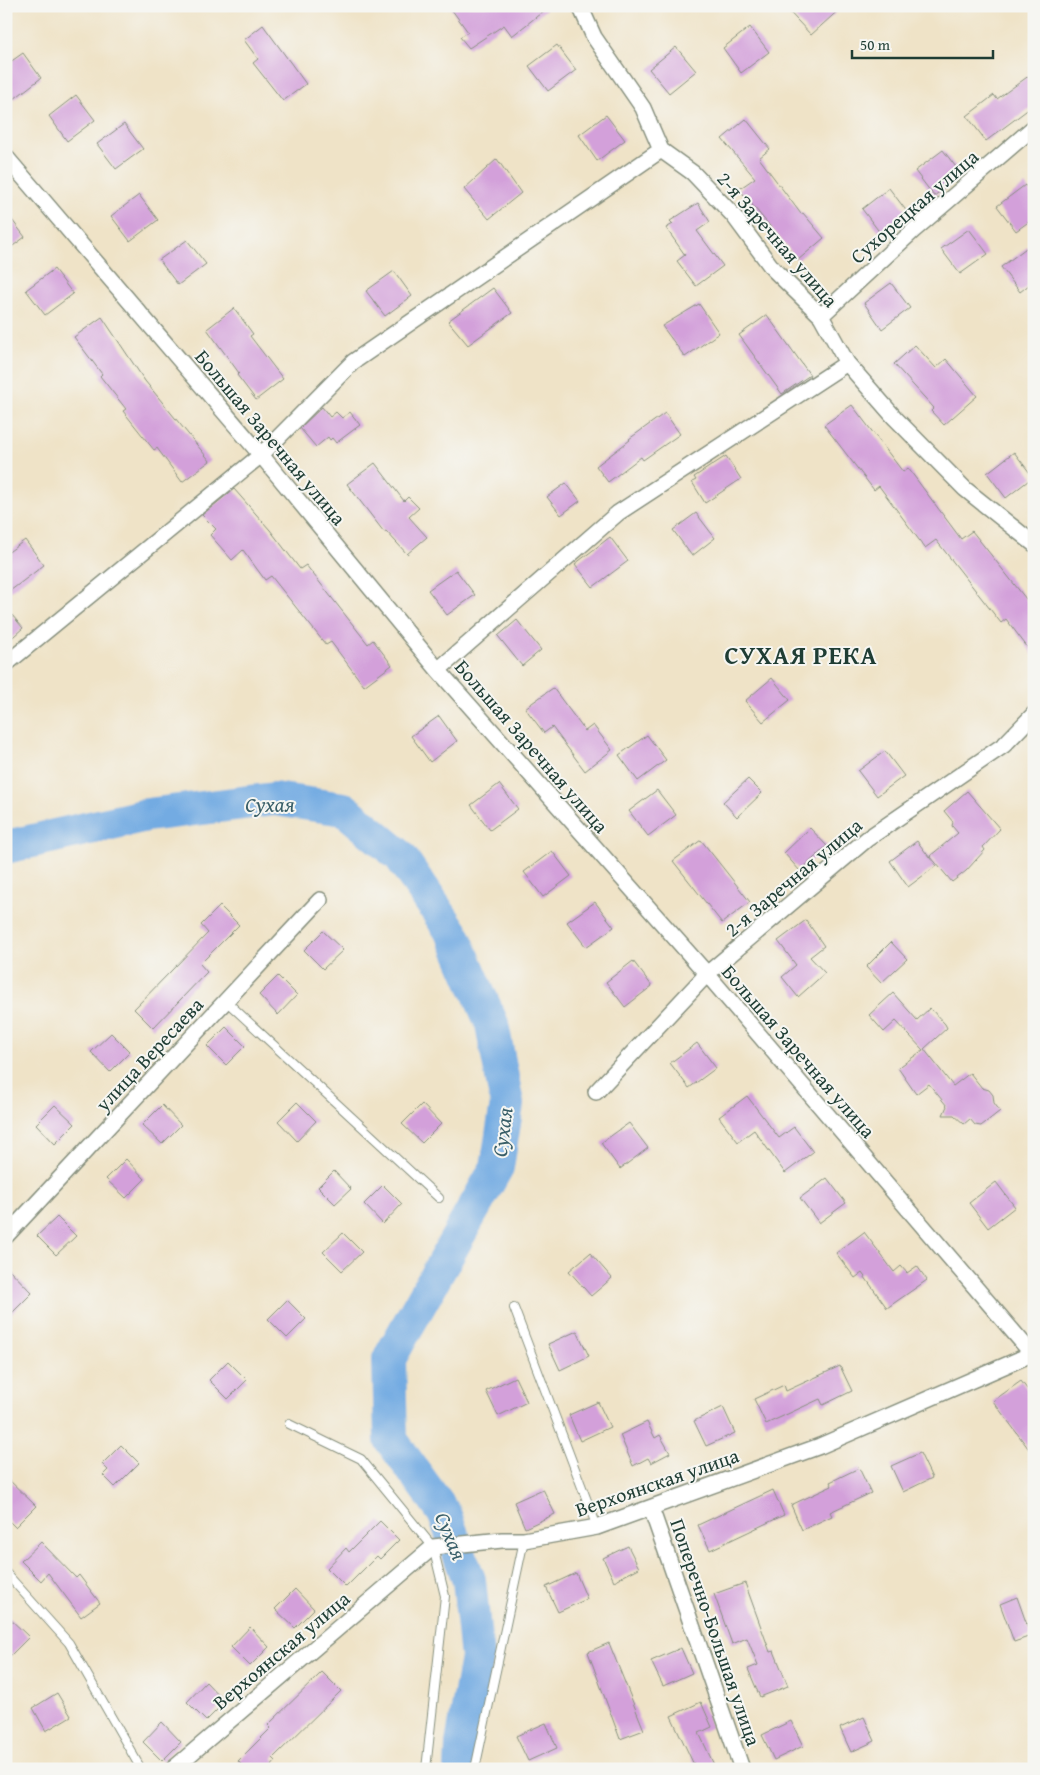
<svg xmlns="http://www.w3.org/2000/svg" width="1040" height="1775" font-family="'Gentium Book Plus',serif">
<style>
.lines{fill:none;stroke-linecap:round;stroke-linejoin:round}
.river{stroke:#73abe2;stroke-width:34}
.building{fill:#d3a0da}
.lane-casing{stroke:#87907e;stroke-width:10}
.street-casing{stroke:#87907e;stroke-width:18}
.lane{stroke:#fff;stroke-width:8}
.street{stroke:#fff;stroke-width:15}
.labels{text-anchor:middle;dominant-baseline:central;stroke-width:4;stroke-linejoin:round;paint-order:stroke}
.street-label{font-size:20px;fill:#1f3d34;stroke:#f6f6f2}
.water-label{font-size:21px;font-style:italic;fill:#385e68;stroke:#f6f6f2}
.district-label{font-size:25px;font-weight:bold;letter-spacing:1px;fill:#1f3d34;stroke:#f6f6f2}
</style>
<rect width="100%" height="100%" fill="#f6f6f2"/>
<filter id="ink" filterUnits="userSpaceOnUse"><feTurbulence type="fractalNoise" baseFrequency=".02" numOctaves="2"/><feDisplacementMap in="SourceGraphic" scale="10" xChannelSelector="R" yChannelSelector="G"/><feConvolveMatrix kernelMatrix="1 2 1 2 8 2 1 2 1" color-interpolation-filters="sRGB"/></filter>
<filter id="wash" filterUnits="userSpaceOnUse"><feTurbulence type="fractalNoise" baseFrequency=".0096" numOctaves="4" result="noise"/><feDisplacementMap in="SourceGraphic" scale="20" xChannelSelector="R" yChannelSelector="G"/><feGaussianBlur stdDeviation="1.12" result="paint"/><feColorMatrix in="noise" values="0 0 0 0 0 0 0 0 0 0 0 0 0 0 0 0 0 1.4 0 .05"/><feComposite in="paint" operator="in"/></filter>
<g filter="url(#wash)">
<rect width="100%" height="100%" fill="#efe3c7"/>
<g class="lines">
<path class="river" d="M6,847L147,815L274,799L344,809L400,856L453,934L492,1024L507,1104L497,1167L389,1359L391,1440L444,1513L469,1580L477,1658L462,1744L461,1769"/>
</g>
<g id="blocks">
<path class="building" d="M449,6H550L512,36L504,25L469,48L460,37L468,32Z
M784,6H843L811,35Z
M263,25L306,84L283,101L253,63L258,59L244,40Z
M750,27L769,52L741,73L723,48Z
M557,45L576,70L548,91L529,66Z
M676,47L696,71L669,93L649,69Z
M23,53L41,78L14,99L6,89V65Z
M1034,72V105L986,141L967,116L994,95L997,99Z
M76,95L95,120L67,141L49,116Z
M606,115L625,140L597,161L579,135Z
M746,119L770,149L759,158L801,214L803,213L824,238L798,260L739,189L755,178L722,139Z
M124,124L143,149L116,169L97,144Z
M943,150L962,175L934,196L915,171Z
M497,159L521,193L489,219L464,189Z
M1025,185L1034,197V218L1016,231L997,206Z
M889,188L908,213L881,234L862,209Z
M139,195L158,220L130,241L111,216Z
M698,203L710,222L697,231L723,266L696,286L677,261L685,255L666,228L673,224L670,221Z
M6,212L25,237L6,251Z
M969,229L988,254L960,274L941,249Z
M187,240L206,264L178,285L159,260Z
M1034,242V281L1020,292L1001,267Z
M54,269L73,294L45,315L26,290Z
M394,271L412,296L385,316L366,291Z
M891,283L910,308L882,329L864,303Z
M493,288L512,313L468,345L448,321Z
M699,304L719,333L685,357L662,326Z
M234,308L253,334L250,336L283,379L256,400L237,375L239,373L207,329Z
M767,315L810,375L782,394L739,335Z
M102,317L145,381L210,461L182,482L157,448L154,450L123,411L126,409L100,376L102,374L74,337Z
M915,345L936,368L946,359L977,396L944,425L931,411L934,408L894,364Z
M852,405L903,472L908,468L961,539L972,531L1034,609V656L1006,619L1001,623L936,540L925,548L879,486L874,490L824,425Z
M322,407L330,417L336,412L342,418L350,412L360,425L336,443L332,438L330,440L328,437L316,447L300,428Z
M665,413L680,434L643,460L641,457L608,482L596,466L630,440L629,439Z
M1014,452L1033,477L1006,498L987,473Z
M726,456L741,479L705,503L692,482L696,480L694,477Z
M375,463L404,501L408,497L419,508L409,517L427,537L407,554L386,531L384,532L347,484Z
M566,483L580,501L561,515L547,497Z
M234,489L270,530L300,569L306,565L368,644L373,640L392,665L364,686L331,642L326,645L271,576L265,580L243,550L232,560L210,535L216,529L202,515Z
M696,513L715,538L692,556L673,530Z
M610,537L628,561L593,587L575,564Z
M25,540L44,565L6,594V554Z
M456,570L475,595L447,615L428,590Z
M6,608L23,628L6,643Z
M517,620L541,650L522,666L498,636Z
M772,678L790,700L763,722L745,701Z
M553,688L585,731L593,725L612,750L585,771L552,727L544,733L525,708Z
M439,716L457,741L430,762L411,736Z
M647,735L666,760L638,781L619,755Z
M885,751L904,776L877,796L858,771Z
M748,779L762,793L737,817L723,802Z
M499,784L518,809L490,830L471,805Z
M657,790L676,815L648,836L629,811Z
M967,791L1000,829L983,847L985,850L966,871L952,882L930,856L958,833L952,826L953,822L944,811Z
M810,828L827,846L800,871L784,853Z
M701,840L750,902L722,923L673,861Z
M917,841L936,866L908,887L890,861Z
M552,851L571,876L543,897L524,872Z
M595,902L614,927L586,947L567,922Z
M220,906L239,925L200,964L207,972L153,1028L134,1009L208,933L201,925Z
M806,920L824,946L810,957L825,973L798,997L782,977L796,965L778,941Z
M323,931L343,950L323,969L304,950Z
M891,942L907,959L881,983L866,967Z
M633,961L652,986L625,1007L606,982Z
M278,976L297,995L278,1015L259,995Z
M893,993L917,1020L930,1008L945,1024L947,1028L924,1049L953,1086L970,1073L982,1088L989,1090L993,1095L994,1103L1000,1111L981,1126L975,1125L970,1119L964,1124L954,1115H943L947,1106L929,1084L916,1094L898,1068L923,1050L896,1021L884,1032L869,1015Z
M226,1027L245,1046L226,1065L207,1046Z
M111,1033L130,1052L110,1072L91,1052Z
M697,1043L716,1068L689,1088L670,1063Z
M747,1096L779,1138L794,1127L813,1152L785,1173L754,1130L738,1142L719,1117Z
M297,1102L316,1121L297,1141L278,1121Z
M422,1104L441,1124L422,1143L402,1124Z
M55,1105L75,1124L55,1144L36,1124Z
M162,1105L181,1125L162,1144L142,1125Z
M629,1123L648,1148L620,1169L601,1143Z
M126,1159L145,1179L126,1198L106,1179Z
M334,1171L351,1189L335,1204L318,1187Z
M827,1178L846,1203L819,1223L800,1198Z
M996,1182L1015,1207L988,1228L969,1203Z
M383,1185L402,1204L383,1224L364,1204Z
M57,1217L76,1236L56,1255L37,1236Z
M864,1232L894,1272L901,1266L907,1273L917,1266L927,1280L887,1308L862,1273L855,1278L836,1253Z
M343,1233L362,1252L342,1271L323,1252Z
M590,1253L612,1278L591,1296L569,1271Z
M6,1266L32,1293L6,1319Z
M287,1300L306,1319L287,1338L268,1319Z
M577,1331L589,1356L560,1370L548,1344Z
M228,1361L247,1380L228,1399L209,1380Z
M840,1366L852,1391L823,1405L820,1399L766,1424L754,1399L784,1385L786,1391Z
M515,1377L527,1402L498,1416L486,1391Z
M1021,1381L1034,1398V1456L993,1401Z
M598,1402L610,1427L580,1441L569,1415Z
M723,1407L735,1433L706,1446L694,1421Z
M647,1422L655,1438L660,1435L670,1453L651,1463L648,1458L633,1466L620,1435Z
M121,1445L139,1463L115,1487L103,1475L108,1470L102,1464Z
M920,1453L932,1478L903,1492L891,1466Z
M859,1468L871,1493L830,1512L832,1516L802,1530L791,1505L832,1486L830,1482Z
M6,1477L36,1506L15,1527L6,1518Z
M543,1489L555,1514L525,1528L514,1502Z
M773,1490L784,1515L710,1550L698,1525Z
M380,1521L399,1540L380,1559L377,1556L346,1587L327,1568L346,1548L349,1552Z
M41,1542L76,1578L79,1575L100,1603L81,1617L48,1573L41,1581L21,1561Z
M628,1546L639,1568L614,1581L603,1558Z
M576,1573L587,1599L558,1612L546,1587Z
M745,1583L770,1652L774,1651L788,1686L760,1697L748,1669L758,1665L747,1638L732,1644L714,1594Z
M295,1589L314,1609L295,1628L275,1609Z
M1017,1597L1031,1636L1014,1642L1000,1604Z
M6,1615L29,1637L6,1660Z
M250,1627L269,1647L250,1666L231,1647Z
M609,1643L644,1730L620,1739L588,1652Z
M681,1648L692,1673L663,1686L651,1661Z
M322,1672L341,1691L273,1758L276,1761L269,1769H245L238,1761L271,1728L268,1725Z
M206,1682L225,1702L206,1721L187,1702Z
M57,1693L71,1716L46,1731L33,1708Z
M701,1702L712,1727L699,1733L716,1769H696L671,1716Z
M864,1717L875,1741L851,1752L840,1728Z
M791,1721L803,1746L774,1760L762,1735Z
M162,1722L181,1742L162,1761L143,1742Z
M546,1723L557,1748L528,1761L516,1736Z"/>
</g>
</g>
<g filter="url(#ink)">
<use href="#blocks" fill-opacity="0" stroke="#87907e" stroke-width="1"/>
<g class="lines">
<defs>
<path id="lane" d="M226,1001L439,1198
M514,1308L597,1527
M289,1424L361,1459L433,1547L445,1596L426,1769
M6,1573L69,1643L141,1769
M475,1769L524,1540"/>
<path id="street" d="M580,6L594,37L643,108L661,150L693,173L733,215L773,269L821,316L847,363L895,418L965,489L1034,544
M6,157L261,455L438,670L707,974L1034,1356
M821,316L914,230L1034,127
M6,664L261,455L353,362L661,150
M438,670L618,513L847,363
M596,1092L707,974L867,839L1004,745L1034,714
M6,1236L320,900
M651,1508L742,1769
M173,1769L433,1547L502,1540H524L597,1527L820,1446L1034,1353"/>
</defs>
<use href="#lane" class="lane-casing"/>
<use href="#street" class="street-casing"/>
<use href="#lane" class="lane"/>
<use href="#street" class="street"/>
</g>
</g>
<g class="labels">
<g class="street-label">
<text transform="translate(914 206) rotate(-41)">Сухорецкая улица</text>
<text transform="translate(778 239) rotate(49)">2-я Заречная улица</text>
<text transform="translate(271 437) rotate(50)">Большая Заречная улица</text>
<text transform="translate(532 746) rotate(49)">Большая Заречная улица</text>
<text transform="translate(793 877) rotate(-40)">2-я Заречная улица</text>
<text transform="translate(799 1051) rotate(49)">Большая Заречная улица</text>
<text transform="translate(149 1054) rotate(-47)">улица Вересаева</text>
<text transform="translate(657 1482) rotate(-19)">Верхоянская улица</text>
<text transform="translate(716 1632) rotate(71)">Поперечно-Большая улица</text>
<text transform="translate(281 1650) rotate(-40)">Верхоянская улица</text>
</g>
<g class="water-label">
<text x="270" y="804">Сухая</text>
<text transform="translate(502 1132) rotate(-83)">Сухая</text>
<text transform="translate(451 1536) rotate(67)">Сухая</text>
</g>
<g class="district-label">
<text x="801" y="655">СУХАЯ РЕКА</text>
</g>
</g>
<rect width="1040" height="1775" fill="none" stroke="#f6f6f2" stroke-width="25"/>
<path d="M852 50v8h141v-8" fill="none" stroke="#1f3d34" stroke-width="2.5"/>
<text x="860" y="50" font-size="15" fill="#1f3d34" stroke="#f6f6f2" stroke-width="4" paint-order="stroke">50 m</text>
</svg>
